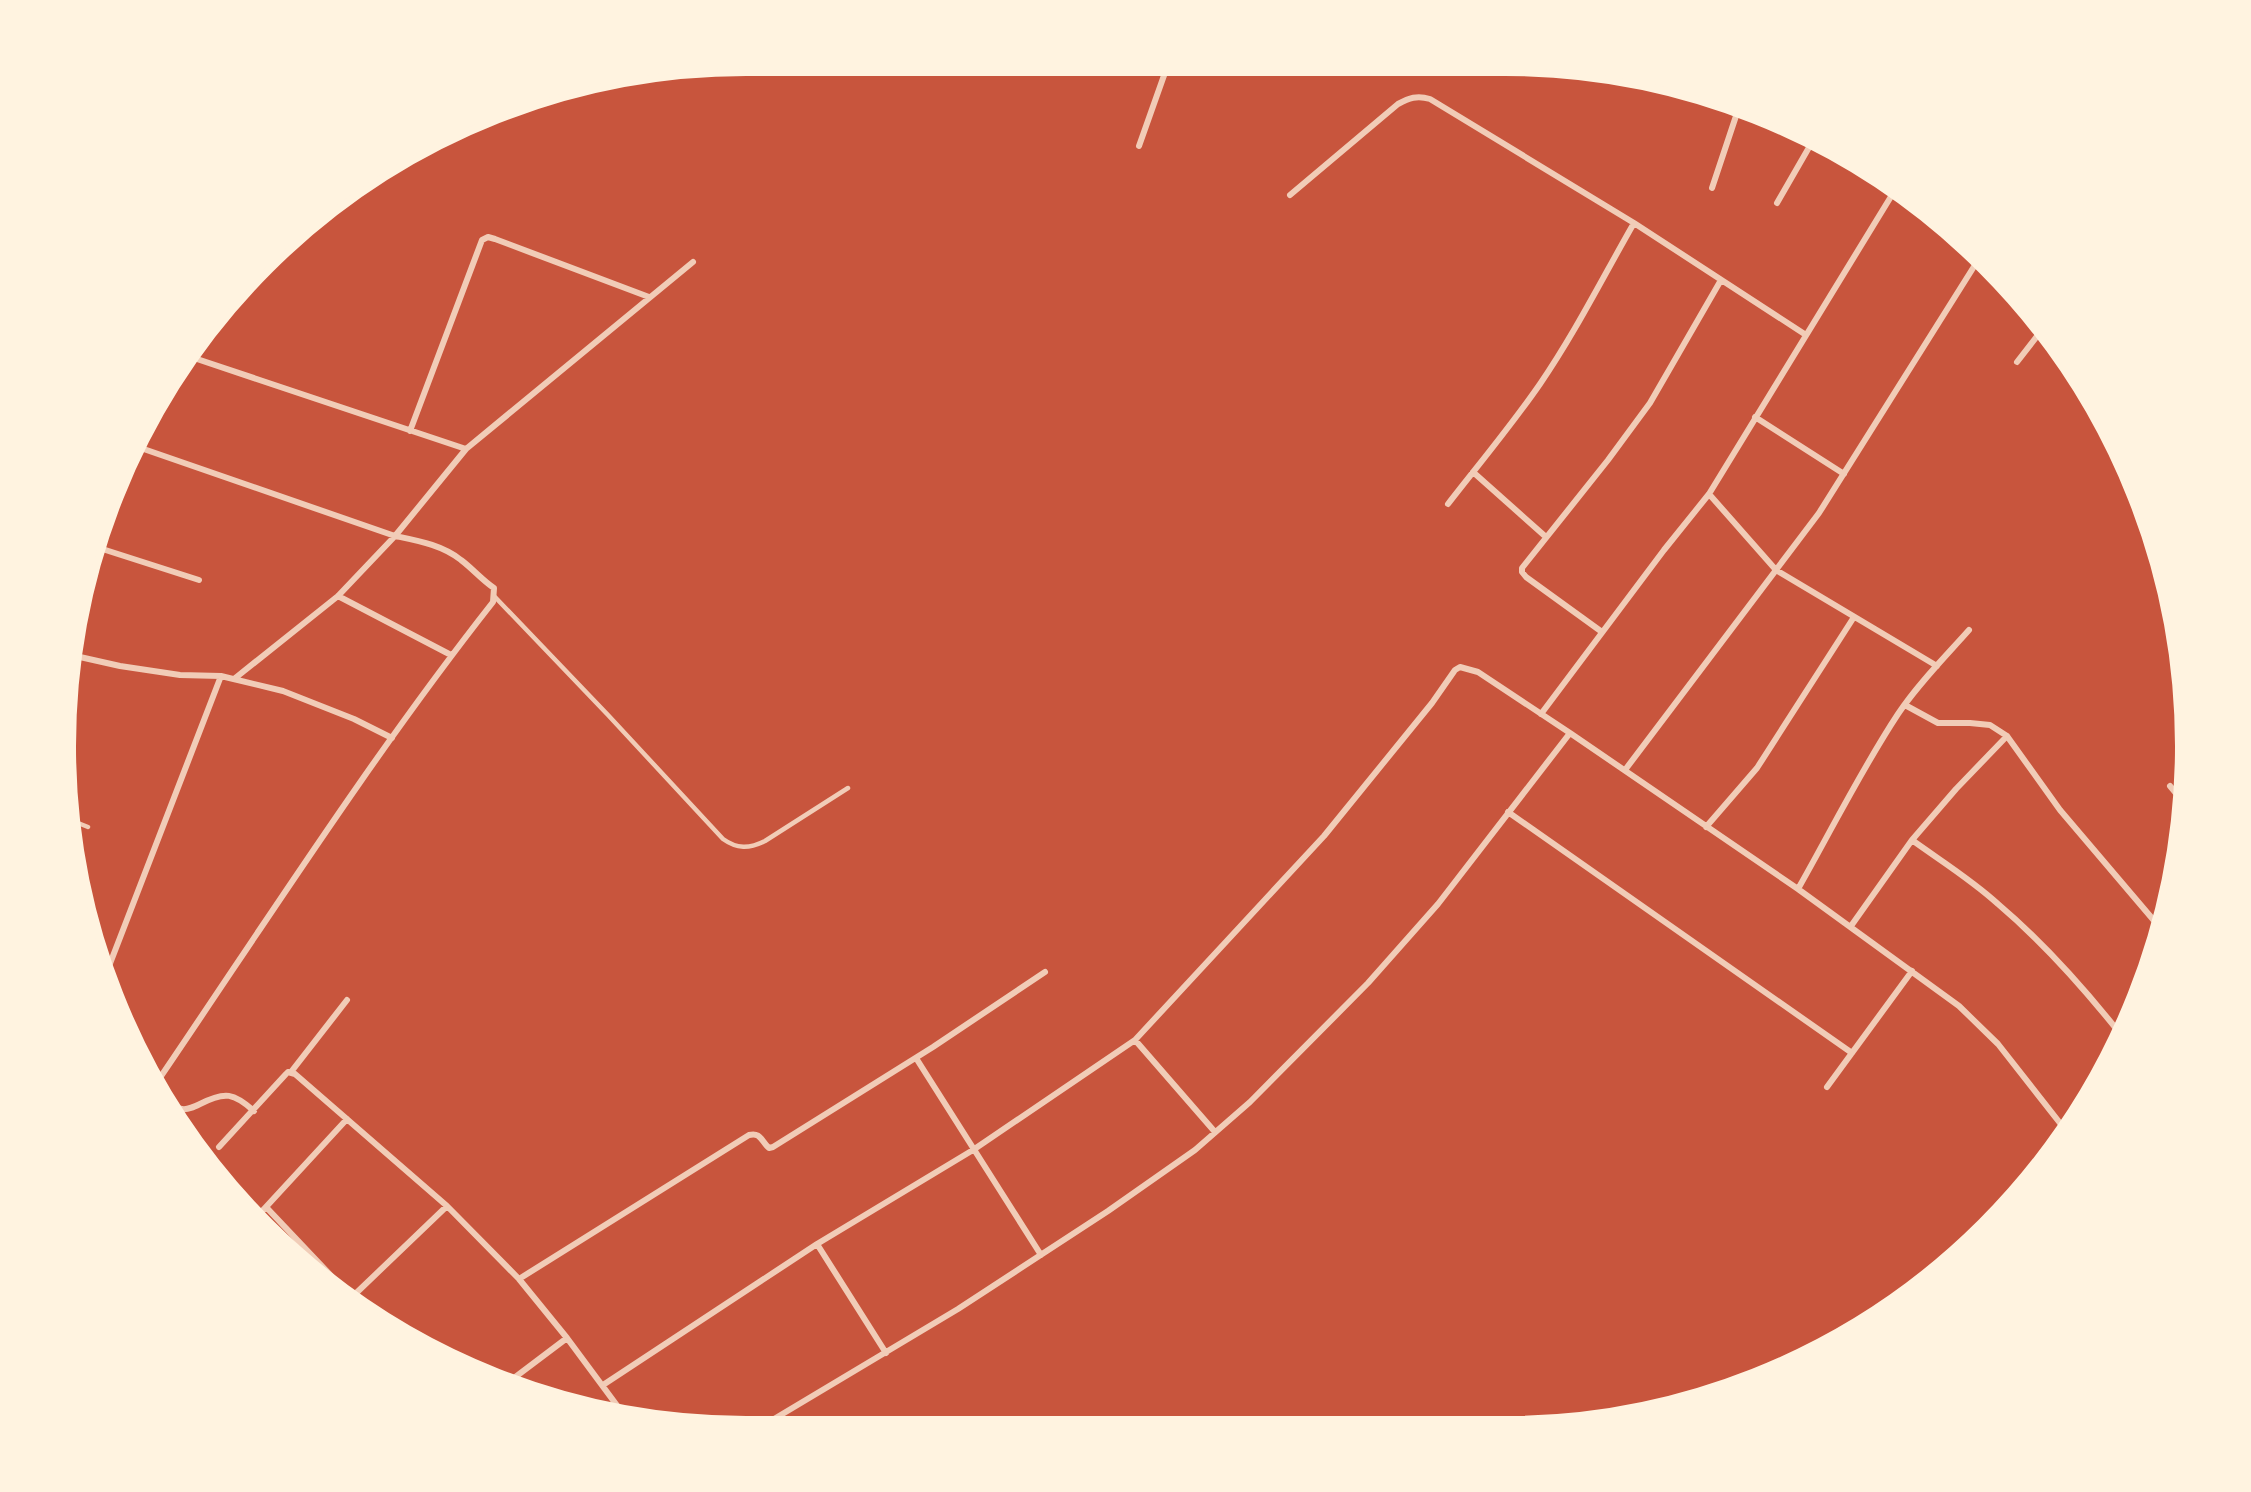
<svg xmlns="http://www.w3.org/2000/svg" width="2251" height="1492" font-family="Jost,sans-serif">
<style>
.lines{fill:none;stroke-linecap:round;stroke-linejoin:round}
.service{stroke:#f1ccb7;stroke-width:4.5}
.minor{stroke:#f1ccb7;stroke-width:6}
.rim{fill:none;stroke:#fff3e0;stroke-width:8}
</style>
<rect width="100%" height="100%" fill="#c8553d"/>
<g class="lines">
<path class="service" d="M495,597L608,715L723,839C737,849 749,849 765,841L848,788
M68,819L88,827"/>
<path class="minor" d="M1612,76L1613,72
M1139,146L1167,67
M1712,188L1740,104
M1290,195L1398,104C1409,98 1417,95 1430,99L1634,223L1806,335
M1777,203L1815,137
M188,356L466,449
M2017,362L2045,326
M1755,417L1844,474
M410,431L482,240L488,237L495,239L649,297
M135,446L395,536C419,541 442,545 461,560C473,569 482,580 494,588L493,602C371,757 264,925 153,1088
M1473,472L1546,537
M1709,494L1776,570L1937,666
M1448,504C1479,464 1511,426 1540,384C1575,333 1603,277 1634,223
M93,546L199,580
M338,596L451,655
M1602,632L1526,577L1522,572V568L1608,460L1650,403L1721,280
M71,655L120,666L180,675L221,676L283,691L354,719L392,738
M234,679L338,596L395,536L466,449L693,262
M1905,705L1938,723H1970L1990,725L2007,736L2060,810L2162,930
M1541,714L1664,550L1709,494L1895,190
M1625,770L1819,513L1980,257
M2170,786L2185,804
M1508,812L1852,1053
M1706,827L1757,768L1854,617
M1912,840C1941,861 1972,880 1998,904C2044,943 2084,988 2122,1036
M1798,889C1831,831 1861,770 1898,714C1918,684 1945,657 1969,630
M1851,926L1912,840L1956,789L2007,736
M106,974L221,676
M1135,1040L1215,1132
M916,1058L1041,1255
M291,1072L347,1000
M1827,1087L1912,971
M155,1091C163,1097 171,1108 182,1109C188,1110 194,1107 200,1104C225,1091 234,1093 254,1111
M219,1147L286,1074L288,1072L295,1074L447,1206L519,1279L567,1338
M266,1207L354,1300
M254,1220L347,1119
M817,1244L886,1353
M519,1279L749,1135C761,1132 761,1141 769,1148L773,1147L933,1047L1045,972
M351,1298L447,1206
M506,1384L567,1338L627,1419
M603,1385L817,1244L973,1150L1135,1040L1324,836L1432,703L1455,670L1460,667L1478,672L1570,733
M764,1425L958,1309L1108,1211L1195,1150L1250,1102L1368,983L1438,904L1570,733L1798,889L1959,1006L1998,1044L2067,1132"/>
</g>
<path d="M0 0H2251V1492H0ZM746 72H1505A674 674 0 0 1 2179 746V746A674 674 0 0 1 1505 1420H746A674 674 0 0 1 72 746V746A674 674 0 0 1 746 72Z" fill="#fff3e0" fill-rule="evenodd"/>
<path class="rim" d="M746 72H1505A674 674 0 0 1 2179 746V746A674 674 0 0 1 1505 1420H746A674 674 0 0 1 72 746V746A674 674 0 0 1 746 72Z"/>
</svg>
